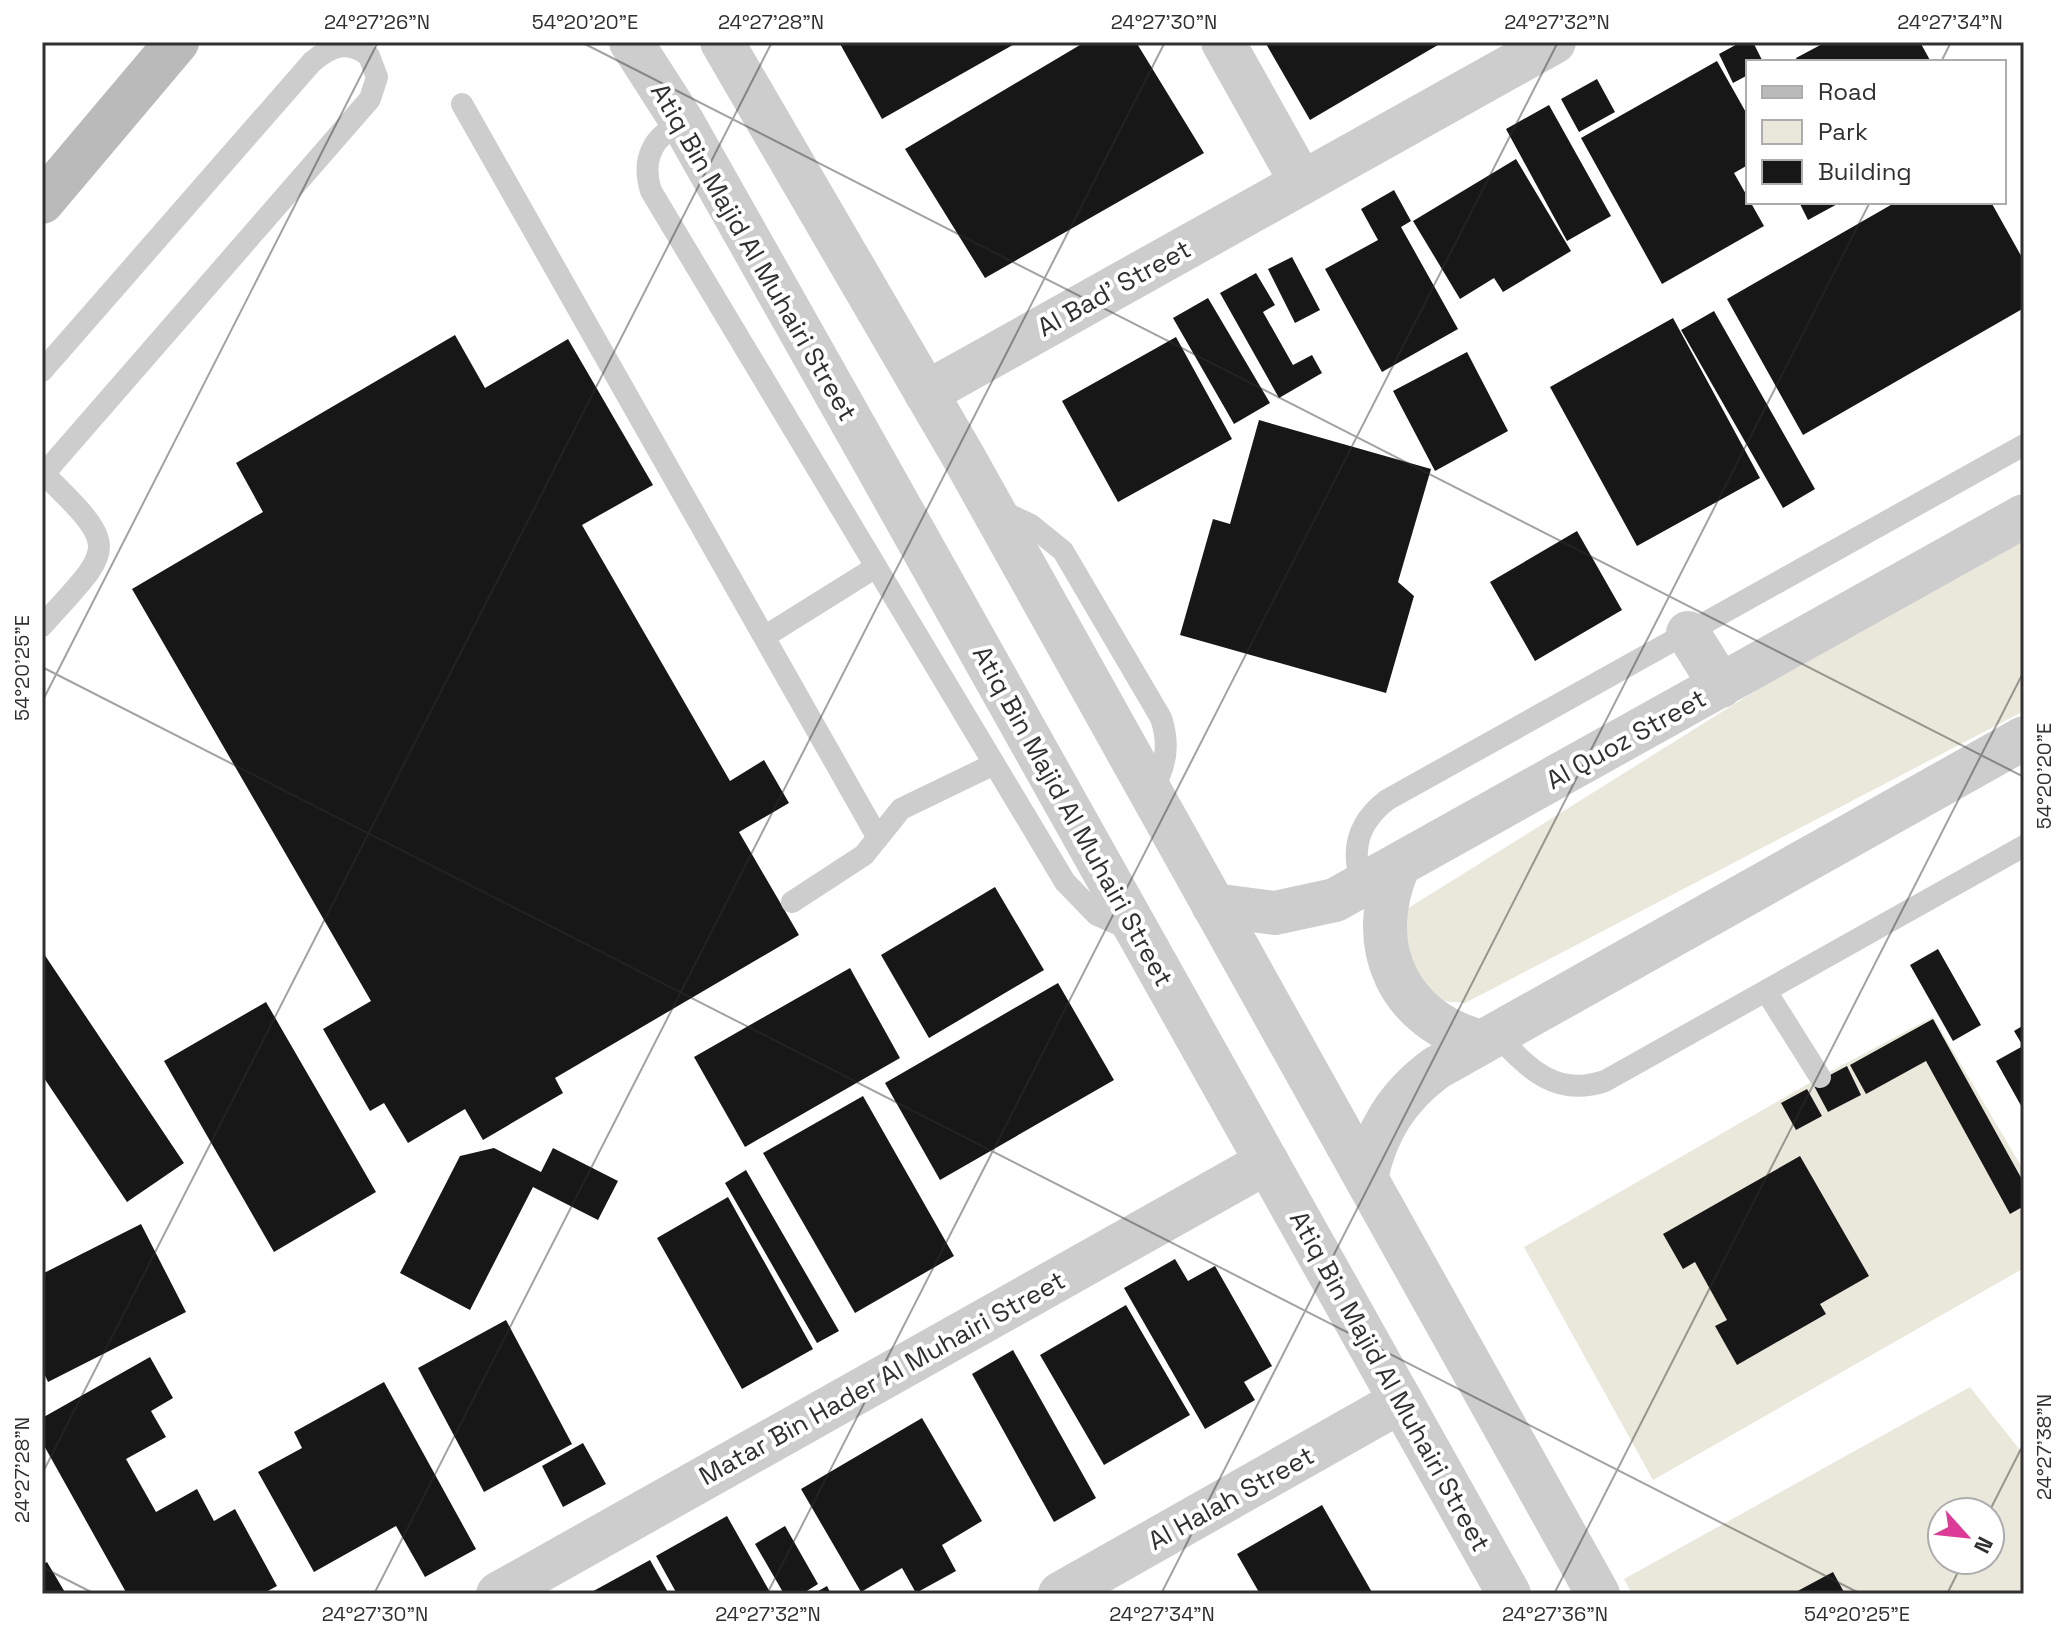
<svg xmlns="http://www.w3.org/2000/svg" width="2066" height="1636" font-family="'Space Grotesk',sans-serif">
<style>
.green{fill:#e9e8db;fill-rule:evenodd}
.building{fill:#171717}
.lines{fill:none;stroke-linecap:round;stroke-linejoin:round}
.service{stroke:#cdcdcd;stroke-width:22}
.minor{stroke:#cdcdcd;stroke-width:44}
.tertiary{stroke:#cdcdcd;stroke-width:44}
.secondary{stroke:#bababa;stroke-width:44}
.ticks{fill:none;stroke:#303030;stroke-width:2;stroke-opacity:0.45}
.labels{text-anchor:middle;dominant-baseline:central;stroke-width:8;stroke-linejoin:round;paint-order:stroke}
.street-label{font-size:26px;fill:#303030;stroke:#fff}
.neatline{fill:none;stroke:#303030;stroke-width:3}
.ticks-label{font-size:20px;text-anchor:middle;fill:#303030}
</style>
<rect width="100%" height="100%" fill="#fff"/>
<path class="green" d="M2024,538V711L1465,1003L1420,999L1402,912L1824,648Z
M1933,1017L2024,1171V1268L1653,1480L1524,1247L1820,1077Z
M1970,1387L2024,1455V1594H1632L1624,1579ZM1942,1512H1990V1560H1942Z"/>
<path class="building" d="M839,42H1018L882,119Z
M1085,42H1136L1204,153L985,278L905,149Z
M1265,42H1443L1310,120Z
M1741,42H1753L1763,62H1748V75L1733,83L1719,54Z
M1826,42H1920L1931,62H1798L1796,58Z
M1717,61L1748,116V165L1734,173L1764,226L1662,284L1581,138Z
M1597,79L1615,112L1579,132L1561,99Z
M1549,105L1611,216L1567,241L1506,129Z
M1516,159L1571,251L1503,292L1494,278L1460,299L1413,221Z
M1394,190L1411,221L1401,227L1458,329L1382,372L1325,269L1378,240L1361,209Z
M1799,202H1841L1808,220Z
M1896,202H1991L2024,261V308L1803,435L1727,299Z
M1292,257L1320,310L1295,323L1268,269Z
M1256,273L1275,305L1263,312L1293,365L1312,355L1322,373L1279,398L1220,293Z
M1208,298L1270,403L1234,424L1173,318Z
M1714,311L1815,489L1783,508L1681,330Z
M1673,318L1760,478L1637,546L1550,387Z
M455,335L485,388L568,339L653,485L582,525L730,781L764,760L789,803L739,832L799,935L555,1078L563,1093L483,1140L465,1109L408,1143L384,1103L370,1111L323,1029L371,1001L132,589L263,512L236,463Z
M1176,337L1232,439L1118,502L1062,401Z
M1467,352L1508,431L1435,471L1393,391Z
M1259,420L1431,469L1398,582L1414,596L1386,693L1180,635L1213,519L1230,524Z
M1577,531L1622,610L1535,661L1490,582Z
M995,887L1044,970L929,1038L881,955Z
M1938,949L1981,1025L1953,1041L1910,965Z
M42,951L184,1163L127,1202L42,1075Z
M850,968L900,1058L745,1147L694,1057Z
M1058,983L1114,1080L940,1180L885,1083Z
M266,1002L376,1192L274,1252L164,1061Z
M1933,1019L2024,1183V1206L2010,1214L1926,1061L1866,1094L1850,1065Z
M2024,1025V1111L1996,1061L2023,1046L2014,1031Z
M1847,1066L1861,1095L1828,1112L1813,1084Z
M1807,1089L1822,1116L1796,1130L1781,1103Z
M863,1096L954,1256L855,1313L763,1153Z
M494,1148L541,1172L553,1148L618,1181L598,1220L533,1187L470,1310L400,1273L460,1156Z
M1800,1156L1869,1276L1820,1304L1826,1314L1737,1365L1715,1326L1727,1320L1695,1262L1683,1269L1663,1234Z
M746,1170L839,1331L817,1343L725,1183Z
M728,1197L813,1349L742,1389L657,1238Z
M141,1224L186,1312L48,1382L42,1369V1274Z
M1175,1259L1188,1281L1215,1266L1272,1366L1244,1382L1255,1400L1205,1429L1124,1288Z
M1126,1305L1190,1415L1104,1465L1040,1355Z
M506,1320L572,1444L484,1492L418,1368Z
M1013,1350L1096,1498L1054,1522L972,1374Z
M150,1357L173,1398L151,1411L166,1437L126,1459L156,1512L197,1489L214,1521L235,1509L277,1586L262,1594H127L42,1442V1418Z
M384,1382L476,1549L425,1577L396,1526L314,1572L258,1472L302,1448L294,1432Z
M922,1418L982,1521L942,1545L956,1571L916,1593L902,1568L861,1592L801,1489Z
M583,1443L606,1484L563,1507L542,1466Z
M1322,1505L1373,1594H1260L1237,1554Z
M727,1516L771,1594H677L656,1556Z
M785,1526L818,1584L802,1594H784L755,1544Z
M650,1560L669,1594H588Z
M47,1562L66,1594H42V1565Z
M1833,1572L1845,1594H1792Z
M827,1586L831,1594H813Z"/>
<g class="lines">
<path class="service" d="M462,104L878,838
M683,123C653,135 641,159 651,191L1065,882L1097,915L1131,930
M42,371L312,62C332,45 348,40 369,56L377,77L370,99L42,476
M997,509L1031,525L1063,551L1161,718C1170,745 1166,767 1151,792
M42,626C112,547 123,551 44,474
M764,637L876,567
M1363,887C1350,852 1357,823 1387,800L2024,445
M792,902L864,855L901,809L994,764
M1766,991L1820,1077
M1496,1034C1528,1068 1555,1098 1605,1081L2024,846"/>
<path class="minor" d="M1223,42L1302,183
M926,393L1554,42
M498,1594L1267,1162
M1060,1594L1401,1401"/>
<path class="tertiary" d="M631,42L683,123L875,463L1509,1594
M722,42L963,456L1598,1594
M1688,633L1721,686
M1398,867C1364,945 1398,1021 1482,1042
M1213,905L1275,913L1335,900L2024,516
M1366,1178C1376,1131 1397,1097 1436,1068L2024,738"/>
<path class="secondary" d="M42,202L177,42"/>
</g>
<path class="ticks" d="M581,42L2024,777M1941,62L1951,42M42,667L1861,1594M42,702L378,42M42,1474L772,42M1989,1512L2024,1443M42,1567L95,1594M374,1594L1165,42M767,1594L1558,42M1161,1594L1870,202M1554,1594L2024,671M1947,1594L1964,1560"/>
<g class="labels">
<g class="street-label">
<text transform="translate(754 252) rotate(60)">Atiq Bin Majid Al Muhairi Street</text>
<text transform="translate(1114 288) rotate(-29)">Al Bad' Street</text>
<text transform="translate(1626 739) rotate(-29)">Al Quoz Street</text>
<text transform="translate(1073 816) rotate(61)">Atiq Bin Majid Al Muhairi Street</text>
<text transform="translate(882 1378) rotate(-29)">Matar Bin Hader Al Muhairi Street</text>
<text transform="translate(1390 1381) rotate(61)">Atiq Bin Majid Al Muhairi Street</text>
<text transform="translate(1231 1498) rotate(-29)">Al Halah Street</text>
</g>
</g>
<rect width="2066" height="1636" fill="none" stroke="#ffffff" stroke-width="88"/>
<rect x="1746" y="60" width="260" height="144" fill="#ffffff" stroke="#acacac" stroke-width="2"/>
<rect x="1762" y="86" width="40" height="12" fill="#bababa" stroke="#acacac" stroke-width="2"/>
<text x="1818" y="100" font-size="24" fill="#303030">Road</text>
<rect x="1762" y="120" width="40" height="24" fill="#e9e8db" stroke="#acacac" stroke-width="2"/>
<text x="1818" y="140" font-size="24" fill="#303030">Park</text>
<rect x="1762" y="160" width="40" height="24" fill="#171717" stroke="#acacac" stroke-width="2"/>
<text x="1818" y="180" font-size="24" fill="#303030">Building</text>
<g transform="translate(1966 1536) rotate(117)"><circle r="38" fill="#ffffff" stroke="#acacac" stroke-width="2"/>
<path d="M0-6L14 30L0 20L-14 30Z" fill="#dc3c97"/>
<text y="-12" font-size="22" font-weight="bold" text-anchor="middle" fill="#303030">N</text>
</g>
<rect x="44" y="44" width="1978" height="1548" class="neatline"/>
<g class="ticks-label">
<text x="377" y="29">24°27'26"N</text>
<text x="585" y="29">54°20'20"E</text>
<text x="771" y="29">24°27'28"N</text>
<text x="1164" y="29">24°27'30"N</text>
<text x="1557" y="29">24°27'32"N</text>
<text x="1950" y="29">24°27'34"N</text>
<text transform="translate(22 668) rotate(-90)" y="7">54°20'25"E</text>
<text transform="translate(2044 776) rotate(-90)" y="7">54°20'20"E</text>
<text transform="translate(2044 1447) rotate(-90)" y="7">24°27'38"N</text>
<text transform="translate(22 1470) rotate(-90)" y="7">24°27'28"N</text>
<text x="375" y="1621">24°27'30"N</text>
<text x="768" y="1621">24°27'32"N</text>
<text x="1162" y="1621">24°27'34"N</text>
<text x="1555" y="1621">24°27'36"N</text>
<text x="1857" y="1621">54°20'25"E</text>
</g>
</svg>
